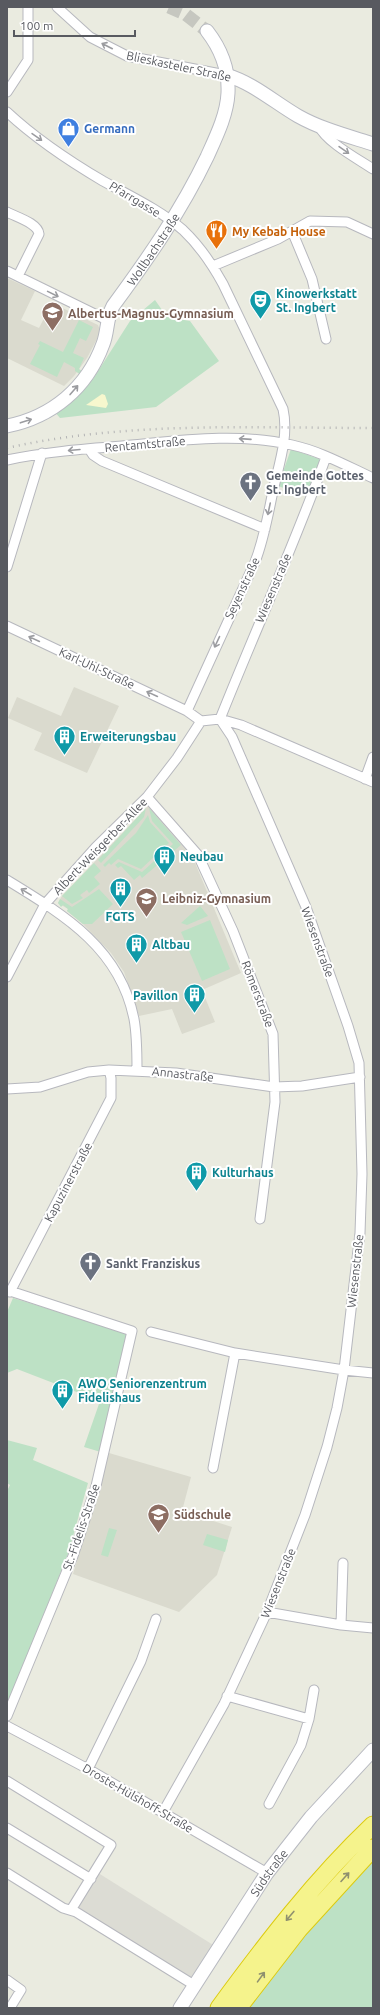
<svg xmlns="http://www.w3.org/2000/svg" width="380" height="2015" font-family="Ubuntu,sans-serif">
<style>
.industrial{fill:#dcdcd4}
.education{fill:#dadace}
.green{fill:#bde1c5}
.sand{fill:#f7f7ce}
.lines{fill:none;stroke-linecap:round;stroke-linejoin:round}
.secondary-tunnel{stroke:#c6c7c0;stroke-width:13;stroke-dasharray:13 6;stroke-linecap:butt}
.street-casing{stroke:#b7b8be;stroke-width:11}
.secondary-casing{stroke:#b8bac1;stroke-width:15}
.highway-casing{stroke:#dccb0f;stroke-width:19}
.street{stroke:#fff;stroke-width:9}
.secondary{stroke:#fff;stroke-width:13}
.highway{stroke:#f5f38c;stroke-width:17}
.rail{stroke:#b3b3b4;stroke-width:2.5;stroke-dasharray:1 5;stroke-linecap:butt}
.oneway{stroke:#9b9ca0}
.oneway2{stroke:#8f906f}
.labels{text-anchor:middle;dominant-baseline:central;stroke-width:4;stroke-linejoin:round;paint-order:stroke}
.street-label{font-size:12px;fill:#585a60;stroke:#fff}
.shop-label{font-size:12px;font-weight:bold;fill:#366cbe;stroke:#fff;text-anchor:start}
.food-label{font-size:12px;font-weight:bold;fill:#c56008;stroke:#fff;text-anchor:start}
.culture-label{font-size:12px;font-weight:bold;fill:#0d838f;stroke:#fff;text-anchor:start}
.education-label{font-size:12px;font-weight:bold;fill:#785e54;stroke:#fff;text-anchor:start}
.worship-label{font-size:12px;font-weight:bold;fill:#5b616d;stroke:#fff;text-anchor:start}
</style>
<rect width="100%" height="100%" fill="#eaebe0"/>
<path class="industrial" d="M95,1871L218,1948L194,1985L71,1910Z"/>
<path class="education" d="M7,278L35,291L21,320L39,328L52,303L98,325L100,330L98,337L87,358L74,376L64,386L7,358Z
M74,687L119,706L87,773L34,750L42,733L8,718L17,697L61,716Z
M148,806L193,858L241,973L202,990L215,1022L182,1034L172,1009L139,1016L124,972L111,953L83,924L67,911L68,909L58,903L62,896Z
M109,1453L191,1477L182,1511L232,1527L217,1575L179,1612L73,1574Z"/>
<path class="green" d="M155,300L167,317L190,321L219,361L156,407L60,418L54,411L90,381L75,371V368L64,362L57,377L30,364L40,345L38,344L40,341L63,352L79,320L93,327L86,341L80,338L73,353L84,358L79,369L93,379L130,321Z
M291,449L322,460L307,496L278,486Z
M146,808L144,817L101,863L98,860Z
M149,808L181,845L142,878L140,875L134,880L121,866L118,868L115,865L119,862L142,872L173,844L152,821Z
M148,815L150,822L169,843L141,869L118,859L111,865L109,863L105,867L103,865L136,833Z
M94,863L101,871L94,877L100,884L89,893L87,890L80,895L83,898L72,904L62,896Z
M99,889L113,904L92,924H83L67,911L68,909L63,905L61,907L58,903L60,899L72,907Z
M200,906L208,916L187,925L181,923Z
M210,920L230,969L202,981L181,932Z
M13,1298L127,1333L104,1453L84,1447L100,1401L17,1369L7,1373V1312Z
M7,1440L37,1448L33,1460L88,1483L68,1554L7,1706V1491L10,1485L7,1483Z
M109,1528L117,1530L108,1557L101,1555Z
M207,1534L228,1540L225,1552L203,1545Z
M373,1853V2008H245L253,1995Z"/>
<path class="sand" d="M102,394L105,395L108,404L106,408L86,405Z"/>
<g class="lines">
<path class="secondary-tunnel" d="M169,7L185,14L207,31"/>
<defs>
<path id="street" d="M57,7L90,37L127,56L226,75
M7,92L28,60V7
M7,112C36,139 69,161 103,181C130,196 160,210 183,230C200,246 212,264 223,284L283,409C289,436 279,464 273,491C268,515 264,539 255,562L187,711
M319,126C326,142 358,159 373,169
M7,212C16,217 38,223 39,234L18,276
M292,231L312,279L326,339
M213,266L278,239L310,221L347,222L373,234
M7,271L107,320
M89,449L93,455L102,461L265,529
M7,460C45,452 83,449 122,446C177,441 237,432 292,445C320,451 347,466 373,478
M7,567L42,453
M7,626L187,711L201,721
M220,719C255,631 294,546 326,457
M201,721L220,719L241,725L373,782
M365,779L373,757
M147,797L198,855L233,931L273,1034L275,1102L260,1219
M7,880C64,915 120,948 134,1019C137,1035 137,1053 137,1070
M7,977L45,904L96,847L147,797L177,758L201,721
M7,1089L40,1087L88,1072L109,1070L176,1073L274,1087L302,1086L360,1077
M7,1290L132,1331L96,1486L73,1556L7,1716
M10,1292L111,1098V1078L109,1070
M151,1332L235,1353
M213,1468L235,1353L344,1370L373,1373
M267,1612L341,1625L343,1563
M341,1625L373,1628
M227,1696L309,1719L314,1690
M7,1726L88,1769L267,1873
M88,1769L141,1661L156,1619
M7,1781L111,1845L71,1910
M269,1804L301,1745L309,1719
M163,1812L224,1704L267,1612L305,1515L327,1447L337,1408L344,1370L360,1233L362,1174L359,1063L348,1026L306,907L232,737L220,719
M7,1828L91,1879
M7,1873L63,1908L76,1912L194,1985
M7,1980L21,1990L10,2008"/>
<g id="secondary">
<path d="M226,75C253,83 274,102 298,116C321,129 348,136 373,144"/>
<path id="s1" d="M7,426C52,417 87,388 103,344C108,332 106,319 113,306C149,257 181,211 207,157C216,137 227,115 228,93C229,71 221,49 207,31"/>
<path id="s2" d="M180,2008L267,1873L311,1817L373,1750"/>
</g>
<path id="highway" d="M219,2008C266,1944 315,1880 373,1825
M238,2008L299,1929L373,1848"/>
</defs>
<use href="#street" class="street-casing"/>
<use href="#secondary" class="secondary-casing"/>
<use href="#highway" class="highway-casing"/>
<use href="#street" class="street"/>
<use href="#secondary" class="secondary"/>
<use href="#highway" class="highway"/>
<path class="rail" d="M7,448C127,421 251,428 373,428"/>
</g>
<defs><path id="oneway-shaft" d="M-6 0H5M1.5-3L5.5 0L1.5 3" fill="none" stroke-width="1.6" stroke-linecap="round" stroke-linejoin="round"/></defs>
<g class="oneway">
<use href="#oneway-shaft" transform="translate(107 46) rotate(-153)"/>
<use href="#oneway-shaft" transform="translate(37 137) rotate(35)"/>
<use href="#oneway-shaft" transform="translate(344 150) rotate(35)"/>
<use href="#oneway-shaft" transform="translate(53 294) rotate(26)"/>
<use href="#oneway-shaft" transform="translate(74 390) rotate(-49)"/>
<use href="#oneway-shaft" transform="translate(26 421) rotate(-18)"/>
<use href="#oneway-shaft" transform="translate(245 439) rotate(-176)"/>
<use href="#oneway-shaft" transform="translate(74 450) rotate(175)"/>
<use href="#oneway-shaft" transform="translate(269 509) rotate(102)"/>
<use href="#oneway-shaft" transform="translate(34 639) rotate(-155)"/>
<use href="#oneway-shaft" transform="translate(217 642) rotate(115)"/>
<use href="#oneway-shaft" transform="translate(152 694) rotate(-155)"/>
<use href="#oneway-shaft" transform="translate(26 892) rotate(-149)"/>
</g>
<g class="oneway2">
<use href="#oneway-shaft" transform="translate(345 1877) rotate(-48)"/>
<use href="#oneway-shaft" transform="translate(290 1916) rotate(130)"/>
<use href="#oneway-shaft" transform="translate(261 1977) rotate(-54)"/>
</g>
<defs>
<symbol id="shop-pin" viewBox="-11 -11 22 30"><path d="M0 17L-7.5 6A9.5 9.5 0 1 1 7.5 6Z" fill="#3f7fe0" stroke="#fff"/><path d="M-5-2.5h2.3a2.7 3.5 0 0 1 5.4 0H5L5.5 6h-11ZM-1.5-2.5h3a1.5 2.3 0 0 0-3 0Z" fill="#fff"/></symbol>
<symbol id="restaurant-pin" viewBox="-11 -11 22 30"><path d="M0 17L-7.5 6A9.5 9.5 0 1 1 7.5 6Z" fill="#e8710a" stroke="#fff"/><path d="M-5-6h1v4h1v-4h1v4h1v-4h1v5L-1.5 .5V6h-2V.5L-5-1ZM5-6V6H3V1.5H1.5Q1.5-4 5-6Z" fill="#fff"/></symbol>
<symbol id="theatre-pin" viewBox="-11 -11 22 30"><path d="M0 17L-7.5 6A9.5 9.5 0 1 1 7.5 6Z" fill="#0f9aa8" stroke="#fff"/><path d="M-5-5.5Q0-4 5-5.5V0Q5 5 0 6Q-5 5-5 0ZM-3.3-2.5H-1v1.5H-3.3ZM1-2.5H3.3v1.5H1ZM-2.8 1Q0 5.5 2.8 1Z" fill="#fff"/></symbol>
<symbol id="school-pin" viewBox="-11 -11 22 30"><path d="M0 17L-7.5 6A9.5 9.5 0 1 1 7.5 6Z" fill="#8d6e63" stroke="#fff"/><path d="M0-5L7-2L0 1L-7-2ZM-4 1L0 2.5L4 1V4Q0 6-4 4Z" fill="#fff"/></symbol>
<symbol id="church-pin" viewBox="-11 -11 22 30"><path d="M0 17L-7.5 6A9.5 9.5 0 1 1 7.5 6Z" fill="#6b7280" stroke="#fff"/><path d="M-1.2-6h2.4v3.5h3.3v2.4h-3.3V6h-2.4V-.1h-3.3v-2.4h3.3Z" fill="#fff"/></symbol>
<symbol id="building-pin" viewBox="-11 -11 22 30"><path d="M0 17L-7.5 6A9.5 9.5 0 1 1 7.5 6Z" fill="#0f9aa8" stroke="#fff"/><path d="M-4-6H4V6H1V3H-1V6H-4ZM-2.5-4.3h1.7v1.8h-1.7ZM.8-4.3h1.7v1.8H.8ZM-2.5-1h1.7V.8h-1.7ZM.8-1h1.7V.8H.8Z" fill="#fff"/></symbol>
</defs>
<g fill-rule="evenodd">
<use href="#shop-pin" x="56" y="116" width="25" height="34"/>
<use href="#restaurant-pin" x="204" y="218" width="25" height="34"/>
<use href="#theatre-pin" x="248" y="288" width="25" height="34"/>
<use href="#school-pin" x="40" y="300" width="25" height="34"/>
<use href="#church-pin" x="238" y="470" width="25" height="34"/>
<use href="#building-pin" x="52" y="724" width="25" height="34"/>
<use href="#building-pin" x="152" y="844" width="25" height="34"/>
<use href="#building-pin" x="108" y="876" width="25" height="34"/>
<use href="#school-pin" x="134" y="886" width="25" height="34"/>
<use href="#building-pin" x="124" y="932" width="25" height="34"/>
<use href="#building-pin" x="182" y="982" width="25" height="34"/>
<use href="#building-pin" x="184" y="1160" width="25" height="34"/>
<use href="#church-pin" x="78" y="1250" width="25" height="34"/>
<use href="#building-pin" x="50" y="1378" width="25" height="34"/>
<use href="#school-pin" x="146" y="1502" width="25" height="34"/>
</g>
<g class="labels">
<g class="street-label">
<text transform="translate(179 66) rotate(12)">Blieskasteler Straße</text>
<text transform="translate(135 199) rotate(31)">Pfarrgasse</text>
<text stroke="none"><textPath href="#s1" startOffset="241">Wollbachstraße</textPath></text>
<text transform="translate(145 444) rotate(-5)">Rentamtstraße</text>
<text transform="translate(242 588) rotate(-65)">Seyenstraße</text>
<text transform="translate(273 588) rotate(-67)">Wiesenstraße</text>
<text transform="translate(97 668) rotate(25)">Karl-Uhl-Straße</text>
<text transform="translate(100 846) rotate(-46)">Albert-Weisgerber-Allee</text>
<text transform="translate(318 942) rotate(70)">Wiesenstraße</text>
<text transform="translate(258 994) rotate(69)">Römerstraße</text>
<text transform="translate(183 1074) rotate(6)">Annastraße</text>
<text transform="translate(68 1182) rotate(-62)">Kapuzinerstraße</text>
<text transform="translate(355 1271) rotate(-84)">Wiesenstraße</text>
<text transform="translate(81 1527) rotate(-71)">St.-Fidelis-Straße</text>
<text transform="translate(278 1583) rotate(-68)">Wiesenstraße</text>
<text transform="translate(138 1798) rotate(30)">Droste-Hülshoff-Straße</text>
<text stroke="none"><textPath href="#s2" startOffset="162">Südstraße</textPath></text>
</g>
<g class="shop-label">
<text x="84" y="128">Germann</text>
</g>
<g class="food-label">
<text x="232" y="231">My Kebab House</text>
</g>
<g class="culture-label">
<text x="276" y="293">Kinowerkstatt<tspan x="276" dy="14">St. Ingbert</tspan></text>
<text x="80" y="736">Erweiterungsbau</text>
<text x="180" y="856">Neubau</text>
<text x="120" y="916" text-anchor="middle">FGTS</text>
<text x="152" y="944">Altbau</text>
<text x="178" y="995" text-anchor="end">Pavillon</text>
<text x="212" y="1172">Kulturhaus</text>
<text x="78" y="1383">AWO Seniorenzentrum<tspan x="78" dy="14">Fidelishaus</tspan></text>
</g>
<g class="education-label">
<text x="68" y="313">Albertus-Magnus-Gymnasium</text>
<text x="162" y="898">Leibniz-Gymnasium</text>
<text x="174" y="1514">Südschule</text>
</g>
<g class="worship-label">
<text x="266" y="475">Gemeinde Gottes<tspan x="266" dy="14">St. Ingbert</tspan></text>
<text x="106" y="1263">Sankt Franziskus</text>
</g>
</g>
<rect width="380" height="2015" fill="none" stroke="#585a60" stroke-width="16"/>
<path d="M14 30v6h121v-6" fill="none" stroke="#585a60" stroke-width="2"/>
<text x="20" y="30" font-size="12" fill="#585a60" stroke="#ffffff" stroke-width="3" paint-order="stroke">100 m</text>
</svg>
